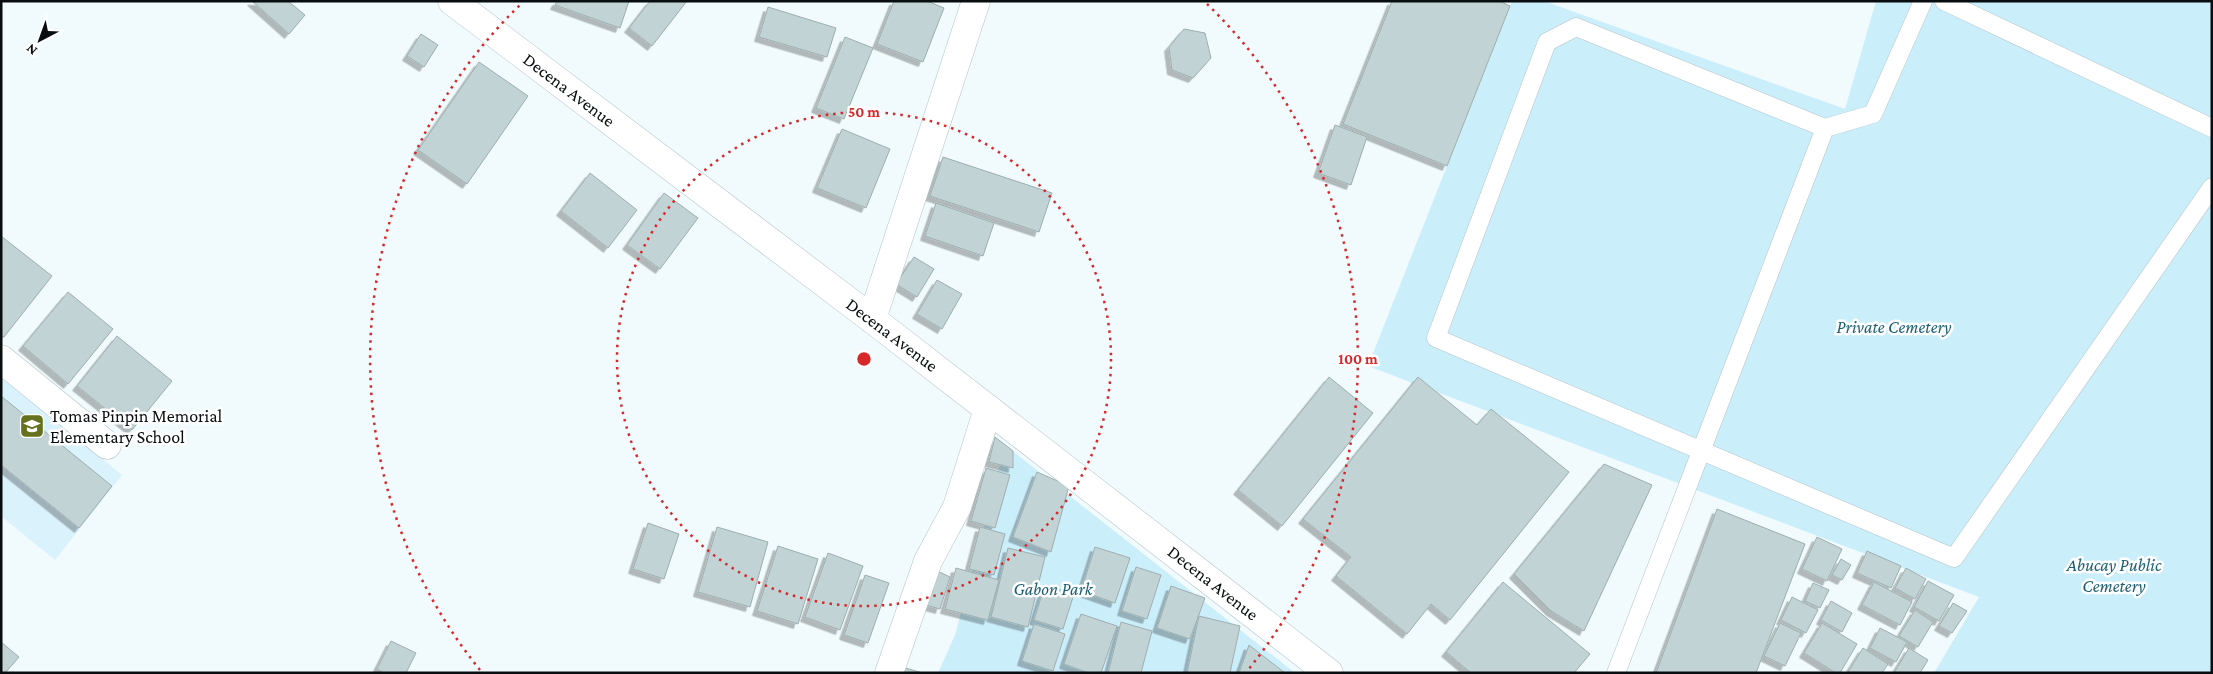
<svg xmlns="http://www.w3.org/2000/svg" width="2213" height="674" font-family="'Crimson Pro',serif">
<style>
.built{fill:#daf2fc}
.green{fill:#cbeefb}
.building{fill:#c1d3d4;stroke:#9daeaf;filter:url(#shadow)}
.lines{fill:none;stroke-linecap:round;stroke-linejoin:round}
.lane-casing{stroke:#b3c2c8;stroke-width:19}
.street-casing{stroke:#b3c2c8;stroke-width:29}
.secondary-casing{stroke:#b3c2c8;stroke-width:29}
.lane{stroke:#fff;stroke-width:18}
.street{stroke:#fff;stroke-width:28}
.secondary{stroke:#fff;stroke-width:28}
.ring{fill:none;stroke:#d62828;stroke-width:2.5;stroke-dasharray:2.5 5}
.labels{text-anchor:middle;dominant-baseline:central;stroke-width:5;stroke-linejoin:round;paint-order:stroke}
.street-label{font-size:18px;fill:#080d0f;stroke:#fff}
.park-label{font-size:18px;font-style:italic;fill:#1c5f74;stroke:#fff}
.poi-label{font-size:18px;fill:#080d0f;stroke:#fff;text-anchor:start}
.centre{fill:#d62828;stroke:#fff;stroke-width:2.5}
.ring-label{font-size:15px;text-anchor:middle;font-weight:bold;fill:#d62828;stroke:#fff;stroke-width:5;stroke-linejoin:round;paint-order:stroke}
</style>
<defs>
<filter id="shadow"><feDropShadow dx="-4.5" dy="4.5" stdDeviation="0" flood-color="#0004"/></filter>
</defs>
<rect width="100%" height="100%" fill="#f1fbfe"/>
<path class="built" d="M1,376L122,475L55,560L1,516Z"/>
<path class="green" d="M1512,1H1544L1845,109L1876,1H2212V673H1934L1979,597L1368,366Z
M1005,445L1295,673H938L955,635Z"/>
<path class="building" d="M252,1H288L305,15L289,34Z
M557,1H629L620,28L555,5Z
M650,1H687L652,46L629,28Z
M894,1H927L944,8L923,62L877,44Z
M1392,1H1499L1510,6L1447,166L1343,124Z
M768,7L836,28L827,57L759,37Z
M1184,29L1205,33L1211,58L1193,78L1172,70L1169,47Z
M421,34L438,45L424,67L407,56Z
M845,37L873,48L844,119L816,108Z
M479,62L528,96L467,184L418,150Z
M1335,125L1367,137L1351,185L1318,173Z
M842,129L890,149L866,208L817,188Z
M943,157L1052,193L1039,232L930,196Z
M590,173L637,210L608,248L561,211Z
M664,193L698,218L660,269L627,245Z
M936,203L994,223L983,256L925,236Z
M1,236L52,276L4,337L1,336Z
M914,257L934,269L917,297L896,284Z
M937,280L962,294L942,329L917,314Z
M68,292L113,329L68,384L23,346Z
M117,336L172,381L132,430L77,386Z
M1329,377L1373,413L1282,526L1238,490Z
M1418,377L1477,425L1491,409L1569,472L1450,620L1431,604L1407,634L1336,576L1351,557L1303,519Z
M1,396L112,486L79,528L1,465Z
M995,437L1013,451V468L989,462Z
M1604,464L1652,485L1584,631L1551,611L1514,574Z
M986,468L1010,475L995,528L971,521Z
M1037,472L1069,486L1051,552L1013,537Z
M1717,509L1805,544L1756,673H1656Z
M648,523L679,534L664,579L633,569Z
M717,527L768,542L750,607L698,592Z
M980,527L1005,534L994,575L969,569Z
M1817,537L1842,549L1827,581L1802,569Z
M778,546L818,559L798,624L757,611Z
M1095,547L1130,558L1115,603L1081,591Z
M1008,548L1045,557L1028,627L991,617Z
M1867,551L1901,566L1891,588L1857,573Z
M828,553L863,566L840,630L805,617Z
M1841,559L1851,565L1842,580L1832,575Z
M1136,567L1161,575L1147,619L1122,611Z
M956,568L999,580L988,620L945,609Z
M1906,568L1926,579L1915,599L1895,588Z
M933,569L950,577L940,609L922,604Z
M865,575L889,583L868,643L844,635Z
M1928,581L1954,595L1939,621L1914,607Z
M1503,582L1590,654L1574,673H1471L1446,652Z
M1874,582L1912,602L1900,625L1862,605Z
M1813,583L1829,590L1820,608L1805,601Z
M1045,585L1074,594L1063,629L1034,620Z
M1171,586L1205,598L1190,639L1157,628Z
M1792,597L1818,610L1806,633L1781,620Z
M1831,601L1852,613L1842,632L1821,620Z
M1953,603L1967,611L1952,633L1939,626Z
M1915,610L1933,622L1918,647L1899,636Z
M1081,614L1117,626L1101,673H1089L1064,664Z
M1199,616L1240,626L1230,673H1187Z
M1121,622L1152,631L1141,673H1108Z
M1780,623L1801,633L1785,666L1764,656Z
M1822,623L1857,644L1840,673H1836L1804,653Z
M1034,624L1065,634L1053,671L1022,661Z
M1880,628L1907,642L1896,662L1870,648Z
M391,641L416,653L406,673H384L377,669Z
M1,642L19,657L5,673H1Z
M1249,645L1285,673H1239Z
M1863,648L1888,664L1882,673L1848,672Z
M1909,648L1928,660L1920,673H1894Z
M905,668L923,673H904Z"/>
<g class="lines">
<defs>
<path id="lane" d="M1923,1L1873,114L1825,128L1576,27L1547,42L1436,338L1954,558L2212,187
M1944,1L2212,128
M1616,673L1825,128"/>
<path id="street" d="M872,319L976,1
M1,359L107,445
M889,673L928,561L957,507L988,409"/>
<path id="secondary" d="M452,1L872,319L1329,673"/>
</defs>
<use href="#lane" class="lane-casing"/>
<use href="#street" class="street-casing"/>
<use href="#secondary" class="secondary-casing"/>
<use href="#lane" class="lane"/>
<use href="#street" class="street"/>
<use href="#secondary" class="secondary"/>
</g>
<g class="ring">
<circle cx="864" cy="359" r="247"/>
<path d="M480 670A494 494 0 0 1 521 4M1207 4A494 494 0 0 1 1248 670"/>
</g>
<defs>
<symbol id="school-square" viewBox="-11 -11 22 22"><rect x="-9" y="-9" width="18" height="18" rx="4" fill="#65711c" stroke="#fff"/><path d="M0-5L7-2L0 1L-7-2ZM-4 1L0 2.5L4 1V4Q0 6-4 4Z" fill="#fff"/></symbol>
</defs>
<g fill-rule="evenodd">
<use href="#school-square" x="18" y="412" width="28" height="28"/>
</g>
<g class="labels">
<g class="street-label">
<text transform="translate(569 90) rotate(37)">Decena Avenue</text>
<text transform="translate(892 335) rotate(37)">Decena Avenue</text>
<text transform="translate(1213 583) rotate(38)">Decena Avenue</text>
</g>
<g class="park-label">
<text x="1894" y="327">Private Cemetery</text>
<text x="2114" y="565">Abucay Public<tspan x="2114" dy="21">Cemetery</tspan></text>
<text x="1053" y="589">Gabon Park</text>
</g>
<g class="poi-label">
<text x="50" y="416">Tomas Pinpin Memorial<tspan x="50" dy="21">Elementary School</tspan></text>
</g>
</g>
<circle cx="864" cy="359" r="8" class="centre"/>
<g class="ring-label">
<text x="864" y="117">50 m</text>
<text x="1358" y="364">100 m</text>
</g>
<rect width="2213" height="674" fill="none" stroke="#080d0f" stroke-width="5"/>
<g transform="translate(40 40) rotate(221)" stroke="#ffffff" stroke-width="4" paint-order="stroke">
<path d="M0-4L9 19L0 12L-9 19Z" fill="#080d0f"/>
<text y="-8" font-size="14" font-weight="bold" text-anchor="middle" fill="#080d0f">N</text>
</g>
</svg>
